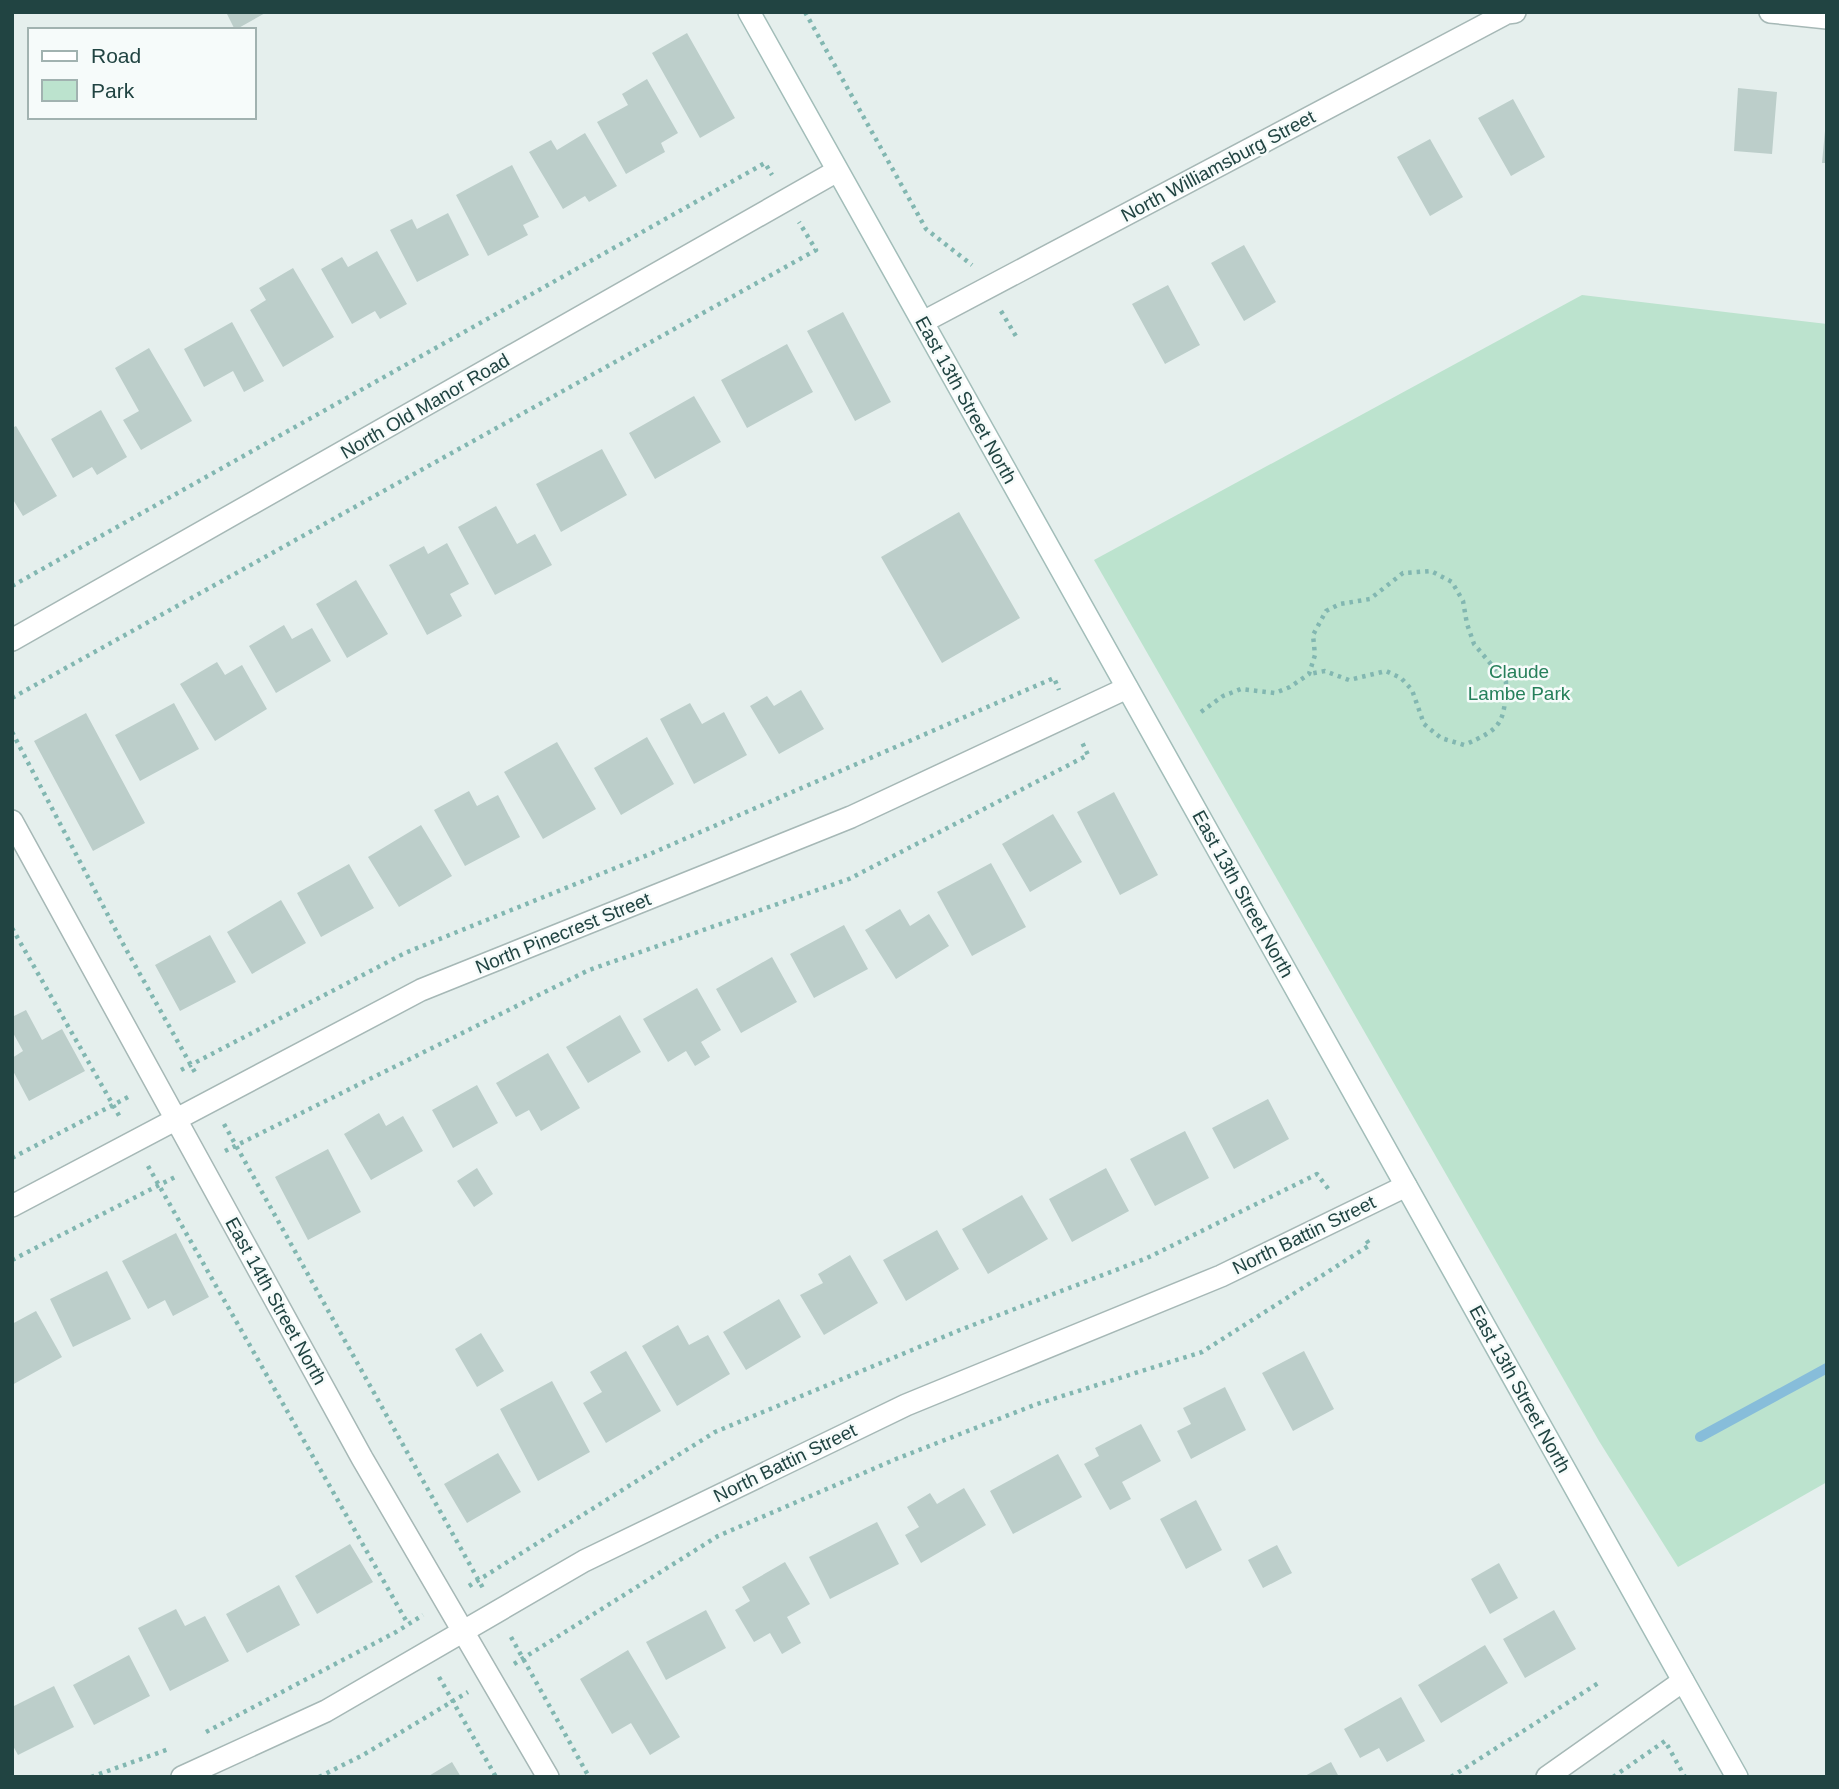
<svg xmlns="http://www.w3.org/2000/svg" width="1839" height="1789" font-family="Arial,sans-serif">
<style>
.green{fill:#bce3ce}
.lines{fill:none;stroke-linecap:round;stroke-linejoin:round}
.stream{stroke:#87bdda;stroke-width:10}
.building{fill:#bcceca}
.minor-casing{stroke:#a6b8b6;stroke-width:24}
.secondary-casing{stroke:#a2bdb9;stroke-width:24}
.path{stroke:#82b7b1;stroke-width:4.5;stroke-dasharray:3.5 5;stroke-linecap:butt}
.minor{stroke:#fff;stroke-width:21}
.secondary{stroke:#fff;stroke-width:21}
.labels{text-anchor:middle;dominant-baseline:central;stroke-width:5;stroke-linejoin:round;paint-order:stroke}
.street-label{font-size:19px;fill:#214442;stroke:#f6fbfa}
.park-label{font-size:19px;fill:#26805b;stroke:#f6fbfa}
</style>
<rect width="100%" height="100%" fill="#e5efed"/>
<path class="green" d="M1582,295L1827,324V1482L1678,1567L1599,1441L1094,560Z"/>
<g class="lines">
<path class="stream" d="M1700,1437L1827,1368"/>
</g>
<path class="building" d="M226,12H267L235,30Z
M687,33L735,118L700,138L652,53Z
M647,79L678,133L661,143L665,152L626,174L597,122L628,105L622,94Z
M1738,88L1777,92L1772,154L1734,151Z
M1513,99L1545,157L1511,176L1478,118Z
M1825,131H1827V163H1822Z
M585,133L617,186L589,202L585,196L563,209L529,152L551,140L557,150Z
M1430,139L1463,197L1430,216L1397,157Z
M512,165L539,217L523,225L528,235L488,256L456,195Z
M448,213L469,255L417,282L390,230L412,219L417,229Z
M1244,245L1276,302L1244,321L1211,263Z
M377,251L407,304L380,319L375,311L352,324L321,269L342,257L348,267Z
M293,268L334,337L283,367L250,310L266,300L259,288Z
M1168,285L1200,345L1165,364L1132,304Z
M843,312L891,402L855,421L807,331Z
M232,322L264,381L244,392L233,371L204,387L184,349Z
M787,344L813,392L747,428L721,380Z
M149,348L192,421L141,450L123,420L139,411L115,368Z
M694,396L721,442L655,479L629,433Z
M101,410L127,457L97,475L92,467L73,478L51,439Z
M16,426L57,496L23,516L12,498V428Z
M602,449L627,495L561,532L536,484Z
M496,506L517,544L535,534L552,565L495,595L458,527Z
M959,512L1020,618L942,663L881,557Z
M447,543L469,584L450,594L462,616L427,635L389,565L424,546L428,554Z
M356,580L388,634L347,658L316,604Z
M284,625L292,639L312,628L331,661L276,693L249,646Z
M217,662L225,675L242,665L267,709L215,741L180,684Z
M801,690L824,729L779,754L750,706L767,696L774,706Z
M174,703L199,749L140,781L115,735Z
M690,703L702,724L724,712L747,755L694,784L660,719Z
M86,713L145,823L93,851L34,741Z
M647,737L674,784L621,815L594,768Z
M557,742L596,809L543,839L504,772Z
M469,791L477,806L498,795L520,837L465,866L434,810Z
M1114,792L1158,875L1120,895L1077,812Z
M1053,814L1082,862L1030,892L1002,844Z
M421,825L452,876L399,907L368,857Z
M991,863L1026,927L972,956L937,892Z
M349,864L374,908L321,937L297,893Z
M281,900L306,943L252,974L227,932Z
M900,909L910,926L929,914L949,946L896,979L865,930Z
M844,925L868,969L814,998L790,954Z
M210,935L236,982L180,1011L155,965Z
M772,957L797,1002L741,1033L716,989Z
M697,988L721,1030L701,1042L710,1057L695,1066L686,1051L668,1062L643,1019Z
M26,1010L42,1040L62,1029L85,1071L29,1101L12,1069V1058L23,1051L12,1031V1017Z
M620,1015L641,1052L588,1083L566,1047Z
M548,1053L580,1108L541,1131L529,1110L516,1117L496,1083Z
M477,1085L498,1123L453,1148L432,1110Z
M1268,1099L1289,1139L1234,1169L1212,1128Z
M379,1113L386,1126L403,1116L423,1151L371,1180L344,1134Z
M1185,1131L1209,1178L1155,1206L1130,1159Z
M328,1149L361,1212L308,1240L275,1177Z
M477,1168L493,1194L474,1207L457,1181Z
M1106,1168L1129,1211L1072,1242L1049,1199Z
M1022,1195L1048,1239L988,1274L962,1229Z
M937,1230L959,1269L906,1301L883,1260Z
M176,1233L209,1297L173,1316L165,1300L148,1309L122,1261Z
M850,1255L878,1303L824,1335L800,1295L823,1283L818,1274Z
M107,1271L131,1319L73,1347L50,1299Z
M779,1299L801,1337L746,1370L723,1332Z
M36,1311L62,1357L12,1385V1324Z
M678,1325L689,1345L708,1335L730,1374L677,1406L642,1346Z
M481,1333L504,1371L477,1387L455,1349Z
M626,1351L661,1411L606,1443L583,1403L602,1392L590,1372Z
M1304,1351L1334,1409L1293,1431L1262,1373Z
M552,1381L590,1452L538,1481L500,1409Z
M1225,1387L1246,1430L1191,1459L1177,1431L1191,1424L1183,1408Z
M1141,1424L1161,1461L1122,1482L1131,1499L1110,1510L1084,1464L1099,1456L1095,1448Z
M498,1453L521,1492L467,1523L444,1484Z
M1058,1454L1082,1497L1013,1534L990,1491Z
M964,1488L986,1525L921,1563L905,1535L919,1527L907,1507L930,1493L937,1504Z
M1196,1500L1222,1550L1186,1569L1160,1519Z
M877,1522L899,1564L830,1599L809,1557Z
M350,1544L373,1582L317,1614L295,1576Z
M1277,1545L1292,1573L1263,1588L1248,1560Z
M785,1562L810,1604L787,1617L801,1643L782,1654L770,1633L754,1642L735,1610L750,1601L742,1587Z
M1499,1563L1518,1598L1490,1614L1471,1579Z
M279,1585L300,1625L247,1653L226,1614Z
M176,1609L185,1626L205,1616L229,1661L170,1691L138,1628Z
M706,1610L726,1648L666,1680L646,1642Z
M1554,1610L1576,1649L1525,1678L1503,1639Z
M1485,1645L1508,1683L1441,1723L1418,1685Z
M628,1650L680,1737L650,1755L631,1723L612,1734L580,1679Z
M129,1655L150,1696L94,1725L73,1685Z
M54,1686L74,1727L18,1755L12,1744V1707Z
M1401,1697L1425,1741L1387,1762L1379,1748L1360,1758L1344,1729Z
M452,1762L461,1777H427Z
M1331,1762L1339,1777H1303Z"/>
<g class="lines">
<defs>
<path id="minor" d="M1770,12L1827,18
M923,322L1507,13L1515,12
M12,640L837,171
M12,821L362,1458L548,1777
M12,1206L421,990L851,817L1127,688
M182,1777L326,1711L584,1561L906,1405L1221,1276L1406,1186
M1547,1777L1683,1681"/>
<path id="secondary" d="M749,12L1737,1777"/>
</defs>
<use href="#minor" class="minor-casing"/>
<use href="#secondary" class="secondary-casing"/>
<path class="path" d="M805,12L926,229L972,265
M1001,311L1017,338
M12,586L765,163L772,175
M12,698L816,250L799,222
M1201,712L1223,696L1241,689L1275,693L1290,687L1309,674L1315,655L1313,635L1326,611L1340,604L1370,599L1403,573L1431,571L1452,582L1463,601L1467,624L1474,644L1506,682C1505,724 1501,729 1464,745L1441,738L1424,724L1412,690L1401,678L1386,671L1349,680L1325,671L1309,674
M12,732L122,942L197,1076
M12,928L121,1119
M181,1070L405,953L650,854L1054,678L1059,690
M224,1124L484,1590
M225,1151L589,970L849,879L1088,755L1081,740
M12,1158L132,1095
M148,1166L408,1624
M12,1260L177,1176
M469,1586L715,1432L960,1330L1147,1258L1317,1174L1330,1191
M511,1637L589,1777
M514,1664L718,1536L896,1459L1037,1404L1202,1352L1370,1245L1364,1237
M439,1677L496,1777
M206,1732L396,1632L423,1615
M91,1777L169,1749
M319,1777L363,1755L468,1692
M1451,1777L1600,1682
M1613,1777L1665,1741L1685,1777"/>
<use href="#minor" class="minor"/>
<use href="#secondary" class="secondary"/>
</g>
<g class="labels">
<g class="street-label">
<text transform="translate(1218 166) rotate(-28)">North Williamsburg Street</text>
<text transform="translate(966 400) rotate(61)">East 13th Street North</text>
<text transform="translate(425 406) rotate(-30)">North Old Manor Road</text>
<text transform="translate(1243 894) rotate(61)">East 13th Street North</text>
<text transform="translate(563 933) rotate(-22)">North Pinecrest Street</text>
<text transform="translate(1304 1235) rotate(-26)">North Battin Street</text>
<text transform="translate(276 1301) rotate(61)">East 14th Street North</text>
<text transform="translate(1520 1389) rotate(61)">East 13th Street North</text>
<text transform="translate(785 1463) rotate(-26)">North Battin Street</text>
</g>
<g class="park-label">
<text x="1519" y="671">Claude<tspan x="1519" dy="22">Lambe Park</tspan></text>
</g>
</g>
<rect width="1839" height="1789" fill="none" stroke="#214442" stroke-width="28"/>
<rect x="28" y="28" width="228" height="91" fill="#f6fbfa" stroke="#a1b2b0" stroke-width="2"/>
<rect x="42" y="51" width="35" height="10" fill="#ffffff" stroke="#a1b2b0" stroke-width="2"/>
<text x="91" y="63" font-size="21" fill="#214442">Road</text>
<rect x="42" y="80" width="35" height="21" fill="#bce3ce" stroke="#a1b2b0" stroke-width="2"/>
<text x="91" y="98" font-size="21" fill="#214442">Park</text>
</svg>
